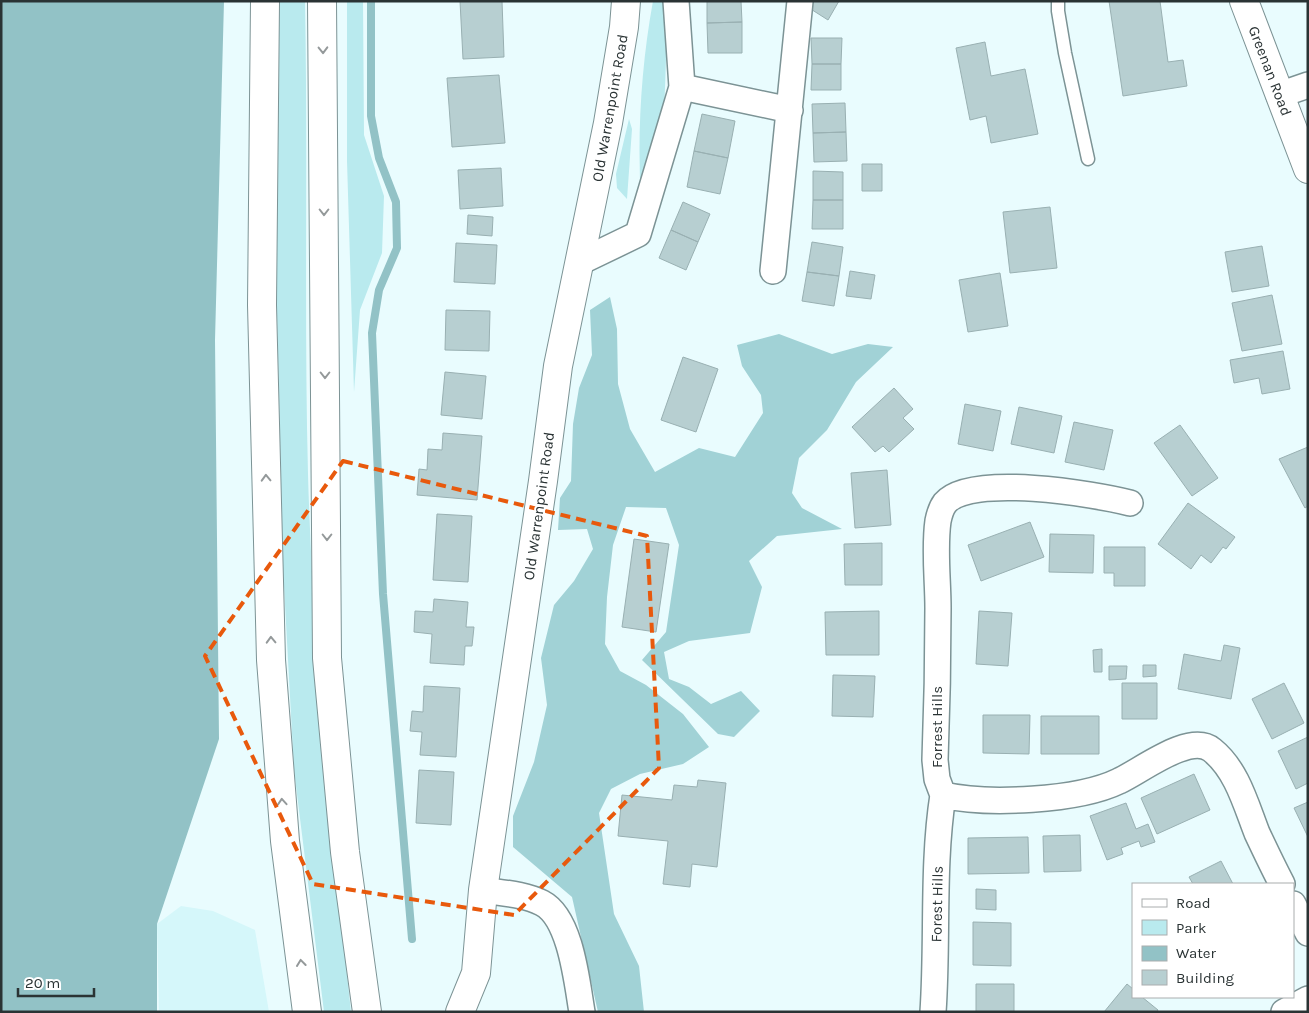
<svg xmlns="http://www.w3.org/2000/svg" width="1309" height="1013" viewBox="0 0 1309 1013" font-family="Karla,sans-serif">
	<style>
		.built { fill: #d5f7fa }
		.green { fill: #b9eaee }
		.forest { fill: #a1d2d6 }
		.water { fill: #92c2c6 }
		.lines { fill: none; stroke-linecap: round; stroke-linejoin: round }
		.stream { stroke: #92c2c6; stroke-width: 8 }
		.building { fill: #b7cfd1; stroke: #99b0b2 }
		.service-casing { stroke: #7c9395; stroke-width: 15 }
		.minor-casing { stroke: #7c9395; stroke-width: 28 }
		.tertiary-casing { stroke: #7c9395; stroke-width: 30 }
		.trunk-casing { stroke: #7c9395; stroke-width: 30 }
		.service { stroke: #fff; stroke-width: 12 }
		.minor { stroke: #fff; stroke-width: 25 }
		.tertiary { stroke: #fff; stroke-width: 28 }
		.trunk { stroke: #fff; stroke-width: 28 }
		.oneway { stroke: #94999a }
		.marked { fill: none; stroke: #e8590c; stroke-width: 4; stroke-dasharray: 10 6; stroke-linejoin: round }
		.labels { text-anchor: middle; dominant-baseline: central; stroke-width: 4; stroke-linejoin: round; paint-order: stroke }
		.street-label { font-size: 15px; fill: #2a3334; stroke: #fff }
	</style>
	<rect width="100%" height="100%" fill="#e9fcfe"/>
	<path class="built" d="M181,906l32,5 42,19 14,82h-110l-2,-88z"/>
	<path class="green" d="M277,1h28c3,158 -1,316 3,473 5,180 24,359 43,538h-27l-30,-242 -11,-202 -6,-253z
		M347,1h16l1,134 20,61 -2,57 -22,57 -6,82 -7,-231z
		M653,1h15v4l-4,110 -23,87c-4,-67 0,-135 12,-201z
		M629,119l3,10 -5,70 -10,-11 -1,-14z"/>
	<path class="forest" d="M610,297l7,32 1,55 12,45 25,43 44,-24 36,9 28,-44 -2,-18 -19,-29 -5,-21 42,-11 53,20 36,-10 25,3 -37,35 -29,48 -28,28 -7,35 10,15 40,21 -65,7 -28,25 13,26 -12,46 -61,8 -25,11 5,27 20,8 22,17 30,-13 19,20 -26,26 -16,-3 -76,-74 24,-28 13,-87 -13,-37 -40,-1 -13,38 -6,52 -2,47 15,27 26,14 37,29 26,33 -26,17 -43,10 -29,15 -12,24 15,101 25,52 5,46h-46l-26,-115 -59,-50v-31l21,-54 13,-57 -6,-47 13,-53 20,-24 19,-32 -6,-20 -29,1 2,-32 11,-17 2,-57 6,-36 13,-33 -2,-45z"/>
	<path class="water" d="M1,1h223l-9,339 4,399 -62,185v88h-156z"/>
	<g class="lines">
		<path class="stream" d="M371,1v115l8,42 17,44 1,46 -18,42 -7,43 11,261 29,345"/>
	</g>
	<path class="building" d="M460,1h42l2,56 -41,2z
		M707,1h34l1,21 -35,1z
		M809,1h30l-11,19 -22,-14z
		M1109,1h51l8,61 15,-2 4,26 -64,10z
		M742,22v31h-34l-1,-30z
		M811,38h31l-1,26h-29z
		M985,42l6,34 34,-7 13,65 -47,9 -5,-27 -16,4 -14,-72z
		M812,64h29v26h-30z
		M499,75l6,68 -53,4 -5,-69z
		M845,103l1,29 -33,1 -1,-29z
		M702,114l33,7 -7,37 -34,-7z
		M846,132l1,29 -33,1 -1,-29z
		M694,151l34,7 -8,36 -33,-7z
		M862,164h20v27h-20z
		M501,168l2,38 -43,3 -2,-39z
		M813,171l30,1v28h-30z
		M813,200h30v29h-31z
		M683,202l27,12 -12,28 -27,-12z
		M1050,207l7,61 -47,5 -7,-61z
		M468,215l25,2 -1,19 -25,-2z
		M671,230l27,12 -12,28 -27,-12z
		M812,242l31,5 -4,29 -32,-4z
		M456,243l41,2 -2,39 -41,-2z
		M1262,246l7,40 -37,6 -7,-40z
		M850,271l25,4 -4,24 -25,-3z
		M807,272l32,4 -5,30 -32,-5z
		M1000,273l8,53 -40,6 -9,-52z
		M1272,295l10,49 -40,7 -10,-48z
		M446,310l44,1 -1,40 -44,-1z
		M1283,351l7,38 -28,5 -3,-16 -25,5 -4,-23z
		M683,357l35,12 -22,63 -35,-12z
		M445,372l41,4 -4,43 -41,-4z
		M894,388l19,21 -10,9 11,11 -25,23 -6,-6 -8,6 -23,-25z
		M965,404l36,7 -8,40 -35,-7z
		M1019,407l43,9 -8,37 -43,-9z
		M1074,422l39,8 -9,40 -39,-8z
		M1180,425l38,53 -26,18 -38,-53z
		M443,433l39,3 -5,64 -60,-5 2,-26 8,1 1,-21 14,1z
		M1308,447v59l-3,2 -26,-49z
		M887,470l4,55 -36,3 -4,-55z
		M1188,503l47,34 -9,12 -3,-2 -12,16 -10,-8 -10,14 -33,-25z
		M437,514l35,2 -4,66 -35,-2z
		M1030,522l14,35 -63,24 -13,-36z
		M1050,534l44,1 -1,38 -44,-1z
		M634,539l35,5 -13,88 -34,-5z
		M882,543v42h-37l-1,-41z
		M1104,547h41v39h-31v-13h-10z
		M434,599l34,3 -2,25h8l-2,19h-7l-1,19 -34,-2 2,-29 -18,-2 1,-21 18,1z
		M879,611v44h-53l-1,-43z
		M979,611l33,2 -4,53 -32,-2z
		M1224,645l16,3 -9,51 -53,-10 6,-35 37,7z
		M1102,649v23h-8l-1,-22z
		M1143,665h13v11l-13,1z
		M1109,666h18l-1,13 -17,1z
		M833,675l42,1 -2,41 -41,-1z
		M1122,683h35v36h-35z
		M1284,683l20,40 -32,16 -20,-40z
		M424,686l36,2 -4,69 -36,-2 2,-23 -12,-1 2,-20 11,1z
		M983,715h47l-1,39 -46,-1z
		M1041,716h58v38h-58z
		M1308,737v46l-12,6 -18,-38z
		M419,770l35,2 -3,53 -35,-2z
		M1194,774l16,36 -53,24 -16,-36z
		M698,780l28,3 -9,84 -25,-3 -2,23 -27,-3 5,-43 -50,-5 4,-41 50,5 2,-15 23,2z
		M1308,802v35l-14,-29z
		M1126,803l10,26 12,-5 7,18 -14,5 -2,-6 -18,7 2,6 -16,6 -17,-44z
		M1080,835l1,36 -37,1 -1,-36z
		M1028,837l1,36 -61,1v-36z
		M1221,861l12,23h-40l-4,-7z
		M976,889l20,1v20l-20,-1z
		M973,922l38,1v43l-38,-1z
		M976,984h38v28h-38z
		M1127,984l6,5v8h9l16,13 -1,2h-53z"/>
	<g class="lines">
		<defs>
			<path id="service" d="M1058,1v10l7,42 23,106"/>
			<path id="minor" d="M682,87l108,23
				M1279,95l29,-10
				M580,262l58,-28 44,-147 -6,-86
				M773,271l27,-270
				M1130,503c-35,-9 -160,-30 -185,0 -3,4 -6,13 -7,18 -4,28 0,59 0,87 0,51 -1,101 -3,152l2,19 6,16c44,10 135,6 176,-14 22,-10 71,-49 93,-31 25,20 34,55 45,83 8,17 16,34 25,51
				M483,890c19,3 41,4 59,13 29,15 35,80 40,109
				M1293,904l15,29
				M933,1012c5,-72 -1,-146 10,-217
				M1284,1012l24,-13"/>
			<path id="tertiary" d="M1244,1l64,168
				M460,1012l16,-39 7,-83 60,-409 15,-115 50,-243 16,-96 2,-26"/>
			<path id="trunk" d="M265,1l-3,304 9,355 14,181 22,171
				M322,1l5,657 18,194 22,160"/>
		</defs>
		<use href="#service" class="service-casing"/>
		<use href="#minor" class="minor-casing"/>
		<use href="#tertiary" class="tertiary-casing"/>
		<use href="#trunk" class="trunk-casing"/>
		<use href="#service" class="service"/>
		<use href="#minor" class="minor"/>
		<use href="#tertiary" class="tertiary"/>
		<use href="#trunk" class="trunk"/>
	</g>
	<defs><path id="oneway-chevron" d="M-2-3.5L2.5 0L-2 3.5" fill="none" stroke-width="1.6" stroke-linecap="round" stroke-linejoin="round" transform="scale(1.25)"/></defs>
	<g class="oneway">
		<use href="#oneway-chevron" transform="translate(323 50) rotate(89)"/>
		<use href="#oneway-chevron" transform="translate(324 212) rotate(90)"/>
		<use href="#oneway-chevron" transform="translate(325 375) rotate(90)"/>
		<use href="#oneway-chevron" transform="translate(266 478) rotate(-92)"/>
		<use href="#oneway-chevron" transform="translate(327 537) rotate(90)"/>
		<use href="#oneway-chevron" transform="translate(271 640) rotate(-92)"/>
		<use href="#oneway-chevron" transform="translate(282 802) rotate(-94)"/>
		<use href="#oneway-chevron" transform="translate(301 963) rotate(-97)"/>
	</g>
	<path class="marked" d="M343,461l304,75 12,232 -145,147 -201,-31 -108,-228z"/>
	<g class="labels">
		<g class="street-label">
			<text transform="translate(1270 71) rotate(69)">Greenan Road</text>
			<text transform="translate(610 108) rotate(-80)">Old Warrenpoint Road</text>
			<text transform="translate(539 506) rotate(-82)">Old Warrenpoint Road</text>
			<text transform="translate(937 727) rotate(-90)">Forrest Hills</text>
			<text transform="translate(937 904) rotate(-89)">Forest Hills</text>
		</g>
	</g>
	<rect width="1309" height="1013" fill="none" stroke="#2a3334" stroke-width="5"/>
	<rect x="1132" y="883" width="162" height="115" fill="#ffffff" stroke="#aaadae"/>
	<rect x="1142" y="899" width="25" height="8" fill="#ffffff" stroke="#aaadae"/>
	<text x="1176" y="908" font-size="15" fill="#2a3334">Road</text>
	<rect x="1142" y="920" width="25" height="15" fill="#b9eaee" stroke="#aaadae"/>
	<text x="1176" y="933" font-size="15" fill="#2a3334">Park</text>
	<rect x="1142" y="946" width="25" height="15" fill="#92c2c6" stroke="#aaadae"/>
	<text x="1176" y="958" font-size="15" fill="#2a3334">Water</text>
	<rect x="1142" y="970" width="25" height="15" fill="#b7cfd1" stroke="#aaadae"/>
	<text x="1176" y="983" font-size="15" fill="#2a3334">Building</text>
	<path d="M18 988v8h76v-8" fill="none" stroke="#2a3334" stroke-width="2.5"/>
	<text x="25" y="988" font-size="15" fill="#2a3334" stroke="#ffffff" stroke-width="4" paint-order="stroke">20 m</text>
</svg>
